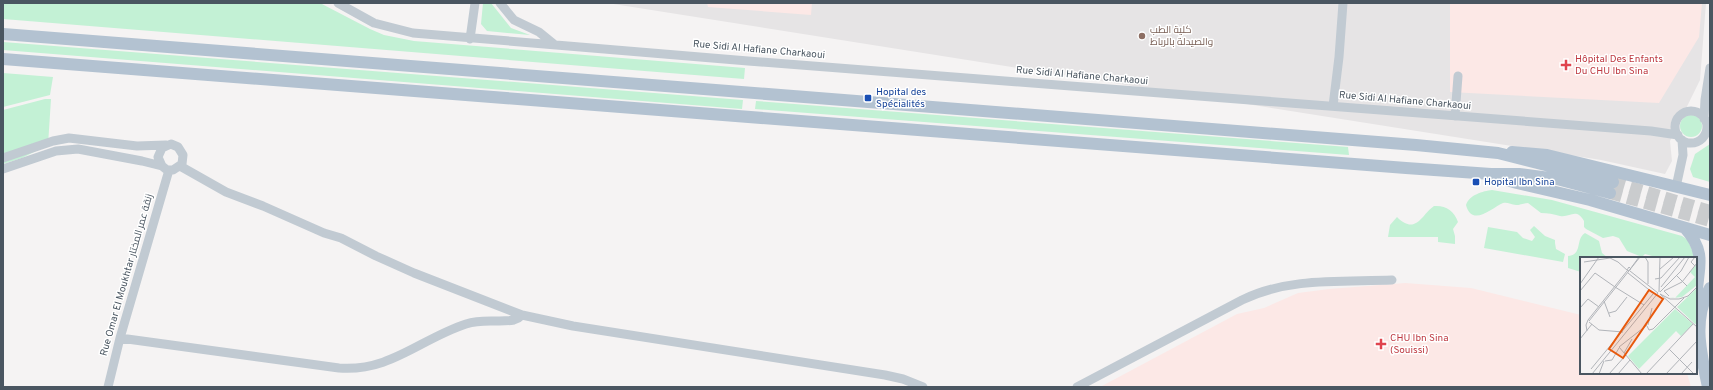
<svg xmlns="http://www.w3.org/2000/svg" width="1713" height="390" viewBox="0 0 1713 390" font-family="Overpass,Cairo,sans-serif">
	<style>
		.education { fill: #e6e4e5 }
		.medical { fill: #fce8e6 }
		.green { fill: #c3f1d5 }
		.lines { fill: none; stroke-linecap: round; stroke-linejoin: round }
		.major-tunnel { stroke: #caccce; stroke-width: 12; stroke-dasharray: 12 6; stroke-linecap: butt }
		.minor { stroke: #c1cad2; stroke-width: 9 }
		.major { stroke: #b3c2d1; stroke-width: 12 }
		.education-dot { fill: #8d6e63; stroke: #fff; stroke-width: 1.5 }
		.health-dot { fill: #e0444e; stroke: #fff; stroke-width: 1.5 }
		.transit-dot { fill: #1a4fb4; stroke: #fff; stroke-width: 1.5 }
		.labels { text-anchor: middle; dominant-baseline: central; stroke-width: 3; stroke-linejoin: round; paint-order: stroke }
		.education-label { font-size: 10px; fill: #785e54; stroke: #fff; text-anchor: start }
		.street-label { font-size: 10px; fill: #4a5661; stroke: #fff }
		.health-label { font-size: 10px; fill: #be3a42; stroke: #fff; text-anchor: start }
		.transit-label { font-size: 10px; fill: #164399; stroke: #fff; text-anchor: start }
		.inset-road { fill: none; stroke: #b1b4b9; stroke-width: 1 }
		.view { fill: #e8590c; fill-opacity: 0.15; stroke: #e8590c; stroke-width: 2 }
		.inset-edge { fill: none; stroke: #4a5661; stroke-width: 2 }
	</style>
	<rect width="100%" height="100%" fill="#f5f3f3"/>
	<path class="education" d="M607,3h1099l-6,77 -30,61 2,20 -7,13 -64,-14z"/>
	<path class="medical" d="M707,3h105l-1,12 -103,-8z
		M1450,3h252l-3,34 -40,66 -209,-11z
		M1405,283l66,5 110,27v58h106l4,14h-591l137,-73 27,-6 34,-15 31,-4z"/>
	<path class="green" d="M3,3h317l50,26 14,6 30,6 331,27 -1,11 -741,-60z
		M483,3h8l20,25 19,7 -43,-4 -6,-7z
		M3,42l740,58 -1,9 -739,-59z
		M3,73l50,4 -3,18 -47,12z
		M45,99h6l-3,46 -26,13 -19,6v-54z
		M756,101l592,46 1,8 -594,-46z
		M1680 126a11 11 0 1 1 22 0a11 11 0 1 1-22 0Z
		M1710,144v38l-17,-5 -3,-8 5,-15z
		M1492,190l60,10 130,36 6,4 7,18h-36l-14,-4 -3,3 -15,-6 -8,-13 -6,-2 -10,2 -17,-9 -2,-2v-6c-8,-14 -14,-3 -24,-5 -7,-2 -12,-3 -19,-3l-13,-10c-4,0 -8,2 -12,2 -5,0 -8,-3 -13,-2 -10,4 -31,25 -37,2 3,-10 17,-14 26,-15z
		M1434,206c11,-1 20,4 24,16l-5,7 2,7v8l-17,-2v-5h-50l2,-12 7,-8c19,19 25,-3 37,-11z
		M1534,226l11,10 10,4v3l1,6 9,5 -2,8 -79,-14 4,-21 29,5 6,6 9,3 3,-4 -5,-7z
		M1585,233l14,8 3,12 6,5h-27v14l-13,-4v-12c15,-1 7,-17 17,-23z"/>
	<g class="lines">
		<path class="major-tunnel" d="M1613,182l97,29
			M1610,193l100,28"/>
		<path class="minor" d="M338,3l36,20 39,10 335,28 903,70 27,4
			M500,3l14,17 25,12 16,13
			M470,39l5,-36
			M1333,106l6,-49 4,-54
			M1675 127a16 16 0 1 1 32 0a16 16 0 1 1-32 0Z
			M1455,116l3,-40
			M1704,119l1,-19 5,-32
			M3,158l50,-17 16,-3 68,8 29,-1
			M180,166l46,26 37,14 61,27 17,5 35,18 38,17 108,42 51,11 312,49 18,4 20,8
			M3,169l53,-18 22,-2 64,12 20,5 5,4h6l9,-6 1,-9 -5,-8 -7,-3 -9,4 -4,9 4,9
			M1676,187l7,-32 -1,-15
			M120,338l219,30c51,4 81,-29 127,-44 18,-6 32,-1 48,-4 4,-1 6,-3 8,-5
			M108,387l12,-49 49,-168
			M1077,387l165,-87c47,-23 100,-18 150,-20"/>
		<path class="major" d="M3,34l1413,111 82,8 115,29
			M3,59l1403,109 85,6h28l38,5 53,14
			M1512,152l35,3 163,40
			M1499,178l18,5 73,17 120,35
			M1685,228c28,31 6,49 13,83
			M1708,387c-7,-34 -16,-67 2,-99"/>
	</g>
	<circle class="education-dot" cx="1142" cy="36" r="4"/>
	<g class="health-dot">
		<path d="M1564 59h4v4h4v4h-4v4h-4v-4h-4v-4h4z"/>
		<path d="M1379 338h4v4h4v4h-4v4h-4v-4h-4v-4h4z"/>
	</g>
	<g class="transit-dot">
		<rect x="864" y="94" width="8" height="8" rx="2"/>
		<rect x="1472" y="178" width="8" height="8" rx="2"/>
	</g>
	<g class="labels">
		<g class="education-label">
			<text x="1150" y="30">كلية الطب<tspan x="1150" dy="12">والصيدلة بالرباط</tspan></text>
		</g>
		<g class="street-label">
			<text transform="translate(759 50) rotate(5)">Rue Sidi Al Hafiane Charkaoui</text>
			<text transform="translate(1082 76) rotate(5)">Rue Sidi Al Hafiane Charkaoui</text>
			<text transform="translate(1405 101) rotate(5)">Rue Sidi Al Hafiane Charkaoui</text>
			<text transform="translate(127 275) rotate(-74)">Rue Omar El Moukhtar زنقة عمر المختار</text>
		</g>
		<g class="health-label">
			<text x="1575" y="59">Hôpital Des Enfants<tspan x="1575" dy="12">Du CHU Ibn Sina</tspan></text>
			<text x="1390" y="338">CHU Ibn Sina<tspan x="1390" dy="12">(Souissi)</tspan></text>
		</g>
		<g class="transit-label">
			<text x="876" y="92">Hopital des<tspan x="876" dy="12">Spécialités</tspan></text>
			<text x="1484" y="182">Hopital Ibn Sina</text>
		</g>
	</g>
	<g transform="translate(1580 257)">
		<rect width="117" height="117" fill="#f5f3f3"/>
		<path d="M116,8l1,20 -15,12 -9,1 -5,-1 7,1 20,-21 -5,-5zM117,31v35l-2,1 -18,-17zM95,52l18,15 -12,12 -5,-5 -37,38 -11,-13z" fill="#c3f1d5"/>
		<path class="inset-road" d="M65,0l3,5v22M4,5l26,-4 8,4 10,9 3,-2 -2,-2 -2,3M115,9l-4,-4 4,-5M51,11l8,-11M80,12l14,-12M50,14l28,22M48,16l25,20M97,19l10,10M75,22l6,-1 19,-21M0,27l19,-27M35,30l29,18M81,30l24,-30M0,34l15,-18 20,14M79,35l1,-35M80,35l21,-21 8,-14M80,37l37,33M80,37l10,5h9l9,-3 9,-9M89,39l-5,-5 18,-9 15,-19M24,44l6,16M0,51l8,-9 11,8M29,56l7,-2 11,-14M9,64l51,-64M9,65l10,8 24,2M68,68l4,-17M67,69l2,4 4,-1 31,-31M7,74l-1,-6 2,-5 39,-49M0,82l12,-15M39,90l28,-22M39,90l23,27M89,92l25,25M44,96l8,-14M25,104l7,-1 7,-12M11,112l62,-75M12,117l66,-81M19,117l5,-13M29,117l17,-19M38,117l12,-14M66,117l47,-50M86,117l31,-33M101,117l11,-12"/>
		<path class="view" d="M69,33l14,9 -40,59 -14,-9z"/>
		<rect width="117" height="117" class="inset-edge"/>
	</g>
	<rect width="1713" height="390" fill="none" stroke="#4a5661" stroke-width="8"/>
</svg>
